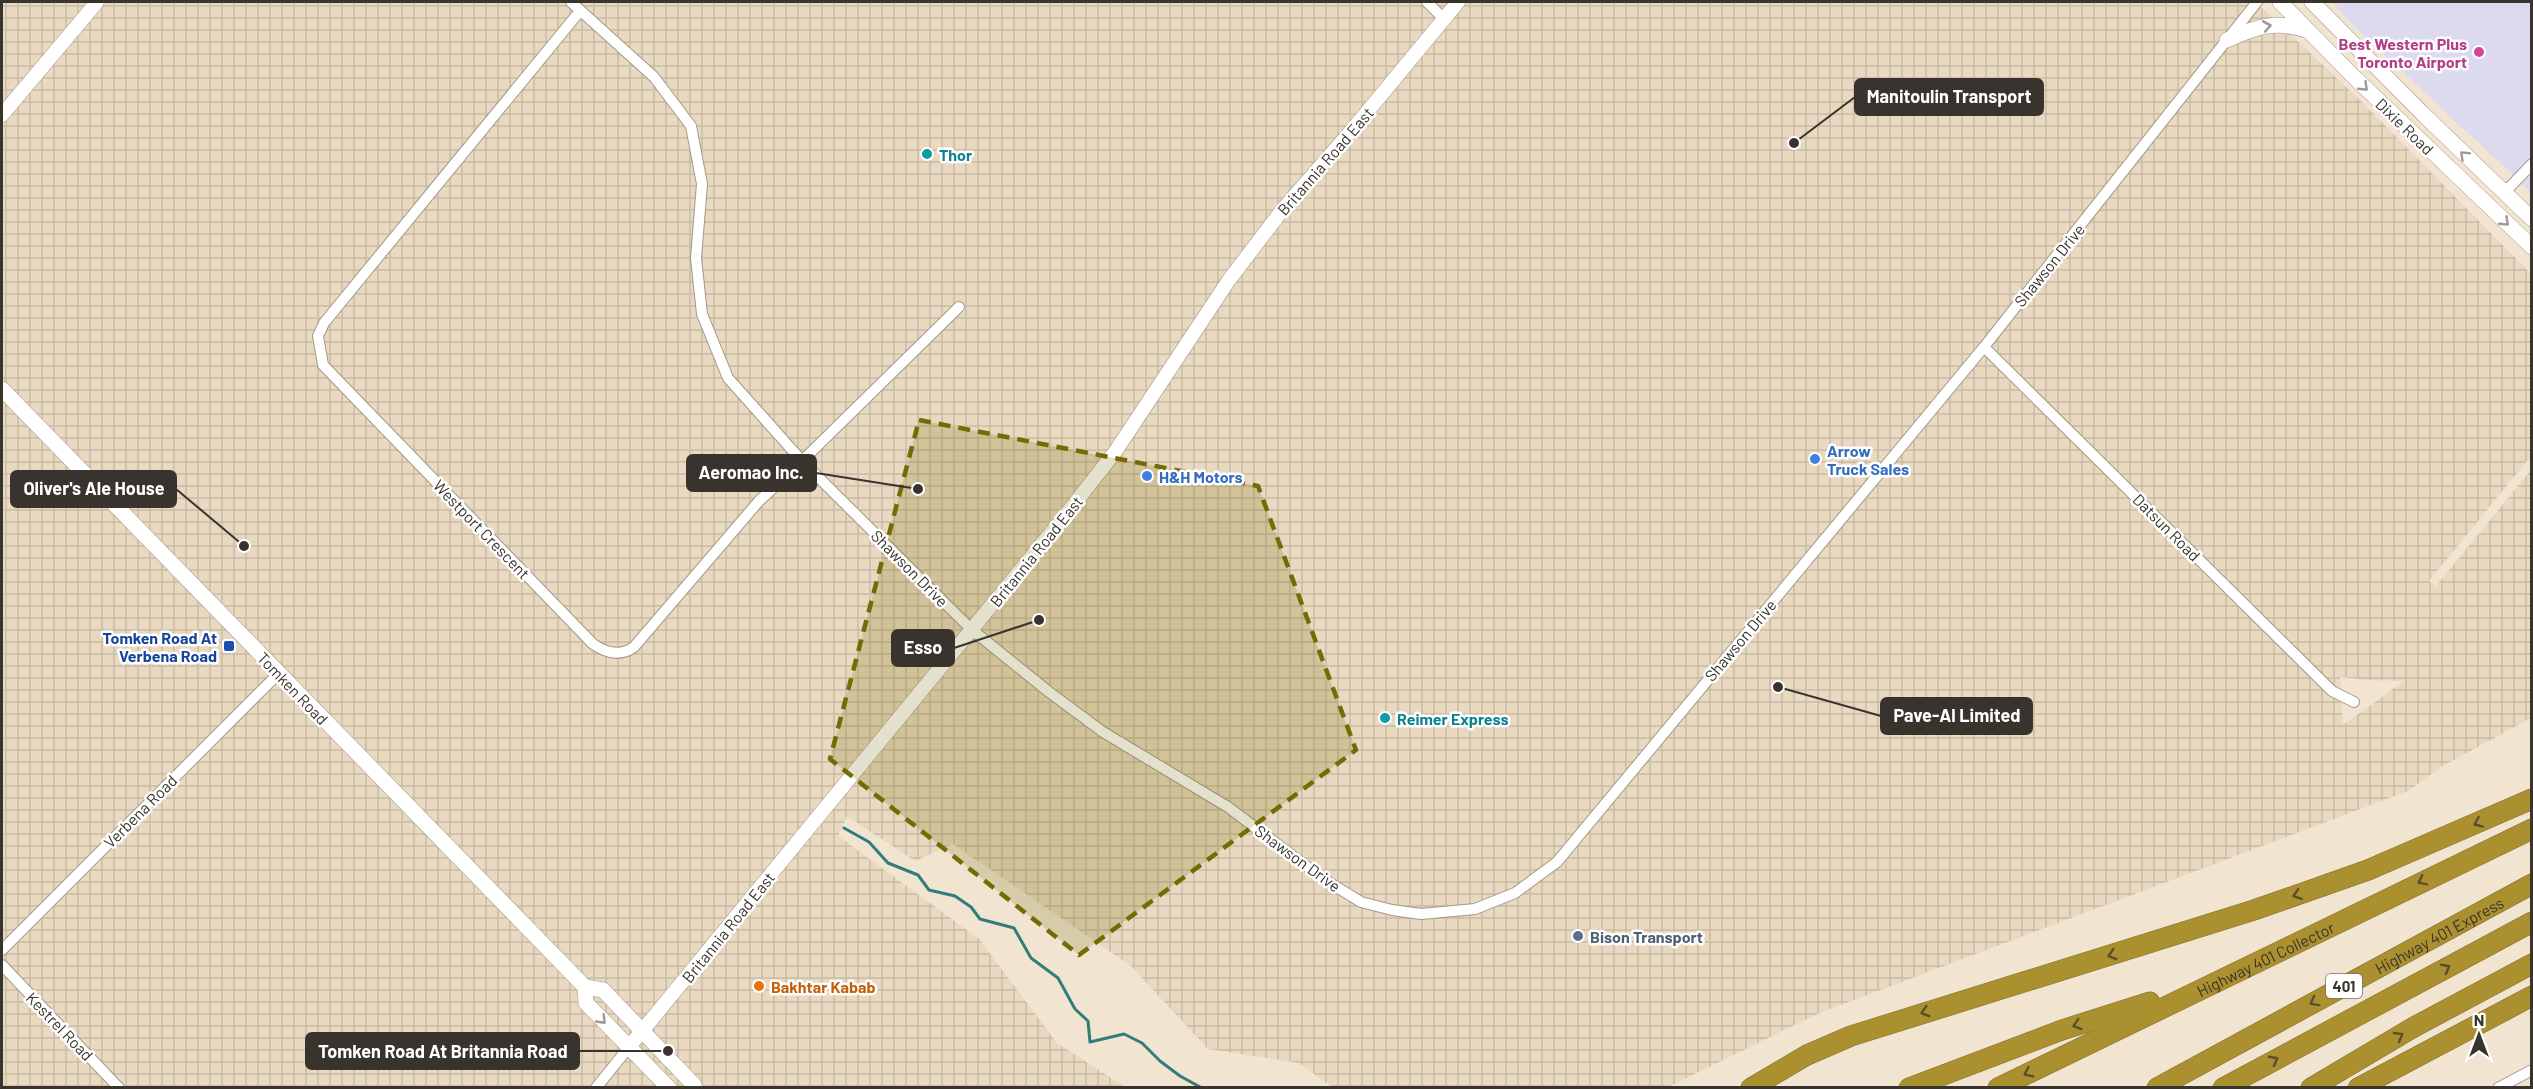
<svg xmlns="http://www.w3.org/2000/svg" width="2533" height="1089" viewBox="0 0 2533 1089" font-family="Barlow,sans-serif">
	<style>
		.commercial { fill: #ddd9ef }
		.industrial { fill: url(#industrial-grid); fill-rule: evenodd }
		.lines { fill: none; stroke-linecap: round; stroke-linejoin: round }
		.stream { stroke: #337c7e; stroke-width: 3 }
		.minor-casing { stroke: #a49887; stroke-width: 12 }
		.tertiary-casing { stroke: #a49887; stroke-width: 15 }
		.secondary-casing { stroke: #a49887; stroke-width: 16 }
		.motorway-casing { stroke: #836f2f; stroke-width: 21 }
		.minor { stroke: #fff; stroke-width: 10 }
		.tertiary { stroke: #fff; stroke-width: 14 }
		.secondary { stroke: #fff; stroke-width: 15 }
		.motorway { stroke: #ab9030; stroke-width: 20 }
		.oneway { stroke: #9c9996 }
		.oneway2 { stroke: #5a4f2d }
		.marked { fill: #736b04; fill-opacity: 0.2; stroke: #736b04; stroke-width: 4.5; stroke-dasharray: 12 8; stroke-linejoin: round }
		.hotel-dot { fill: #d1479c; stroke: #fff; stroke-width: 2 }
		.culture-dot { fill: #0f9aa8; stroke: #fff; stroke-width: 2 }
		.shop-dot { fill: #3f7fe0; stroke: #fff; stroke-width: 2 }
		.transit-dot { fill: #1a4fb4; stroke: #fff; stroke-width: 2 }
		.service-dot { fill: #5c6f8a; stroke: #fff; stroke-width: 2 }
		.food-dot { fill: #e8710a; stroke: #fff; stroke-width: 2 }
		.labels { text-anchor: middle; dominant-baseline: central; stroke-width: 5; stroke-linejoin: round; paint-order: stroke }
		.shield { fill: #fff; stroke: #74706b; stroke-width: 1.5 }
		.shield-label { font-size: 15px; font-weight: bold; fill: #38332c }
		.hotel-label { font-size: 16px; font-weight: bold; fill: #b23c85; stroke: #fff; text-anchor: end }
		.street-label { font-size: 16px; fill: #38332c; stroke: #fff }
		.culture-label { font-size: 16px; font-weight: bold; fill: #0d838f; stroke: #fff; text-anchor: start }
		.shop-label { font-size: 16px; font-weight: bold; fill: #366cbe; stroke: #fff; text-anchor: start }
		.transit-label { font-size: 16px; font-weight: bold; fill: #164399; stroke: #fff; text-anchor: end }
		.service-label { font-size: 16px; font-weight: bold; fill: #4e5e75; stroke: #fff; text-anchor: start }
		.food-label { font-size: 16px; font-weight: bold; fill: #c56008; stroke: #fff; text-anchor: start }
		.leader { fill: none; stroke: #38332c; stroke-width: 2 }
		.callout-dot { fill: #38332c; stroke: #fff; stroke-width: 2 }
		.callout { fill: #38332c; stroke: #38332c; stroke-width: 2 }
		.callout-label { font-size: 18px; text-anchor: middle; font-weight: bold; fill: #fff }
	</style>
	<defs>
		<pattern id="industrial-grid" width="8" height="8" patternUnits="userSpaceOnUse" patternTransform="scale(1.5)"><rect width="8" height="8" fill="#e9d9c0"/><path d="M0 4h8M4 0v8" fill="none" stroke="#c9bba5"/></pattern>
	</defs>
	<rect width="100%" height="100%" fill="#f1e5d2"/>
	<path class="commercial" d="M2332,2h199v190l-177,-166z"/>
	<path class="industrial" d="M2,2h2254l105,99 170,173v182l-102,125 7,5 95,-116v248l-90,49 -33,24 -591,223 -149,73h-336l-33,-24 -91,-14 -77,-83 -178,-122 -38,17 -68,-45 -9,20 141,103 78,104 68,44 -1123,1zM2340,677l26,3 38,1 -61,44z"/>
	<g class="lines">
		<path class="stream" d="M844,828l25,14 19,21 30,12 11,15 26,6 16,11 9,12 34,9 17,30 27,20 17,31 13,12 2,21 34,-8 18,9 18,18 20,15 22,12"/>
		<defs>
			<path id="minor" d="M571,2l83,75 37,49 11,58 -6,74 6,56 26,64 74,83 169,168 78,63 54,40 125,75 94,71 39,24 31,8 29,4 54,-5 40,-16 42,-31 427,-515 273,-345
				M1427,2l17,17
				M580,11l-256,312 -6,13 5,29 270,279c13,9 27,13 41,3l125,-146 43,-40 157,-154
				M2504,193l28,-29
				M1984,347l348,344 22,11
				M2,950l277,-277
				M2,965l117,123
				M596,1088l33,-41
				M2498,1088l34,-18"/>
			<path id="tertiary" d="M2,115l95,-113
				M629,1047l435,-530 51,-65 114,-172 54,-71 70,-80 105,-127"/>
			<path id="secondary" d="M2280,2l74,75 178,170
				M2312,2l112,113 108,104
				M2227,40c30,-14 49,-20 82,-9
				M2,389l583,598 18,3 91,95 1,3
				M585,987l1,16 83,85"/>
			<g id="motorway">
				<path d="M1751,1088l56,-33 44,-19 403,-126 114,-40 164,-71"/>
				<path d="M1909,1088l153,-58 88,-28"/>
				<path id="s1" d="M1998,1088l534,-259"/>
				<path id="s2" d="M2157,1088l375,-204"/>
				<path d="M2223,1088l309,-166"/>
				<path d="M2311,1088l103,-61 118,-63"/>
				<path d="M2358,1088l174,-92"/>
			</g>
		</defs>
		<use href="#minor" class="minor-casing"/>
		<use href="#tertiary" class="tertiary-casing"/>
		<use href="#secondary" class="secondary-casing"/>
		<use href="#motorway" class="motorway-casing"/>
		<use href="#minor" class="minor"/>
		<use href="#tertiary" class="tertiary"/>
		<use href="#secondary" class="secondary"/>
		<use href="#motorway" class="motorway"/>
	</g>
	<defs><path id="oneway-chevron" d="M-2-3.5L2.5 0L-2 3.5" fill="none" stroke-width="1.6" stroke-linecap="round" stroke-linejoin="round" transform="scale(1.5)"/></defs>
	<g class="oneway">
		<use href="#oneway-chevron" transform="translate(2267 26) rotate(-10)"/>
		<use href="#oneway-chevron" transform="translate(2364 87) rotate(44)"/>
		<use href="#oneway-chevron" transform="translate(2464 155) rotate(-136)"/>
		<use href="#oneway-chevron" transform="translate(2505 222) rotate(44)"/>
		<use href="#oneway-chevron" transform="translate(602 1020) rotate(46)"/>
	</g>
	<g class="oneway2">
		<use href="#oneway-chevron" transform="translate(2478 823) rotate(156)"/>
		<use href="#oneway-chevron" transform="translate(2422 881) rotate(154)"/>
		<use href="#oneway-chevron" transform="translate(2297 895) rotate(161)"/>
		<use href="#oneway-chevron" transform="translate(2112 955) rotate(163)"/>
		<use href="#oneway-chevron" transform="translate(2446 968) rotate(-28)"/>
		<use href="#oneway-chevron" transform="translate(2314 1002) rotate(151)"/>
		<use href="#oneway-chevron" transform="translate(1925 1012) rotate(163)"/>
		<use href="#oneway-chevron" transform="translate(2077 1025) rotate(162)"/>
		<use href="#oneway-chevron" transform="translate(2399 1036) rotate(-30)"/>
		<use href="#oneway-chevron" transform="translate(2274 1060) rotate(-28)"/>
		<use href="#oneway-chevron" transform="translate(2028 1073) rotate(154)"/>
	</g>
	<path class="marked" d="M919,420l339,66 98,264 -277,205 -249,-196z"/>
	<circle class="hotel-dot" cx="2479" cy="52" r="6"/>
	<g class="culture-dot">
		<circle cx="927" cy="154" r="6"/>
		<circle cx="1385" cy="718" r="6"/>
	</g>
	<g class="shop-dot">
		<circle cx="1815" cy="459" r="6"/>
		<circle cx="1147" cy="476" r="6"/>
	</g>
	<rect class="transit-dot" x="223" y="640" width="12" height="12" rx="3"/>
	<circle class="service-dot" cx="1578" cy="936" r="6"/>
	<circle class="food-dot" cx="759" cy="986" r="6"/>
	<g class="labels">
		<rect class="shield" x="2326" y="974" width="36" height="24" rx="4.5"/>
		<g class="shield-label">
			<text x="2344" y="986">401</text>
		</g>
		<g class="hotel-label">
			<text x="2467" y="43">Best Western Plus<tspan x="2467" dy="18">Toronto Airport</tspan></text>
		</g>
		<g class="street-label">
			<text transform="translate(2405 126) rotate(44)">Dixie Road</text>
			<text transform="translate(1325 161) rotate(-49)">Britannia Road East</text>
			<text transform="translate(2049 265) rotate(-51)">Shawson Drive</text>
			<text transform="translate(2167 527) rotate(45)">Datsun Road</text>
			<text transform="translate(482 529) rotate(46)">Westport Crescent</text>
			<text transform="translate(1036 551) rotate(-51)">Britannia Road East</text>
			<text transform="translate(910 568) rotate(45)">Shawson Drive</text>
			<text transform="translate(1740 640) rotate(-50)">Shawson Drive</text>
			<text transform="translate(293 688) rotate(46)">Tomken Road</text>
			<text transform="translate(140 811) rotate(-45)">Verbena Road</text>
			<text transform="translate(1298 858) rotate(36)">Shawson Drive</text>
			<text transform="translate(728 927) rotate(-51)">Britannia Road East</text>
			<text stroke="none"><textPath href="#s2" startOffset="321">Highway 401 Express</textPath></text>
			<text stroke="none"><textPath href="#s1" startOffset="297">Highway 401 Collector</textPath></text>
			<text transform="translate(60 1026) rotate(46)">Kestrel Road</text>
		</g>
		<g class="culture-label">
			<text x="939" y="154">Thor</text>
			<text x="1397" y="718">Reimer Express</text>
		</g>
		<g class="shop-label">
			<text x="1827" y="450">Arrow<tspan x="1827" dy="18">Truck Sales</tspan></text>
			<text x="1159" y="476">H&amp;H Motors</text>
		</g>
		<g class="transit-label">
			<text x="217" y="637">Tomken Road At<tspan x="217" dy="18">Verbena Road</tspan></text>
		</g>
		<g class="service-label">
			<text x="1590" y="936">Bison Transport</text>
		</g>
		<g class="food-label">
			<text x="771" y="986">Bakhtar Kabab</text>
		</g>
	</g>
	<path class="leader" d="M1794 143L1855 97M918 489L816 473M244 546L176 489M1039 620L954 648M1778 687L1881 716M668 1051L579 1051"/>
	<g class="callout-dot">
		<circle cx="1794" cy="143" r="6"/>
		<circle cx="918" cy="489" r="6"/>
		<circle cx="244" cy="546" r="6"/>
		<circle cx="1039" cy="620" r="6"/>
		<circle cx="1778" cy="687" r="6"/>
		<circle cx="668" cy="1051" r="6"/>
	</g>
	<g class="callout">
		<rect x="1855" y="79" width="188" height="36" rx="6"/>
		<rect x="687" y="455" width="129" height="36" rx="6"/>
		<rect x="11" y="471" width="165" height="36" rx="6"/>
		<rect x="892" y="630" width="62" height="36" rx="6"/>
		<rect x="1881" y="698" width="151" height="36" rx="6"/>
		<rect x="306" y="1033" width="273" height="36" rx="6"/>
	</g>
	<g class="callout-label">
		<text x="1949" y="103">Manitoulin Transport</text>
		<text x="751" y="479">Aeromao Inc.</text>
		<text x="94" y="495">Oliver's Ale House</text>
		<text x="923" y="654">Esso</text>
		<text x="1957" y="722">Pave-Al Limited</text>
		<text x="443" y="1058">Tomken Road At Britannia Road</text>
	</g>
	<rect width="2533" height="1089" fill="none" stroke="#38332c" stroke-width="6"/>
	<g transform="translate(2479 1035)" stroke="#ffffff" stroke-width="4.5" paint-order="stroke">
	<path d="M0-4.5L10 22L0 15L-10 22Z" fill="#38332c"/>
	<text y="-9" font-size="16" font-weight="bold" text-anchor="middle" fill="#38332c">N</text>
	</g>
</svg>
